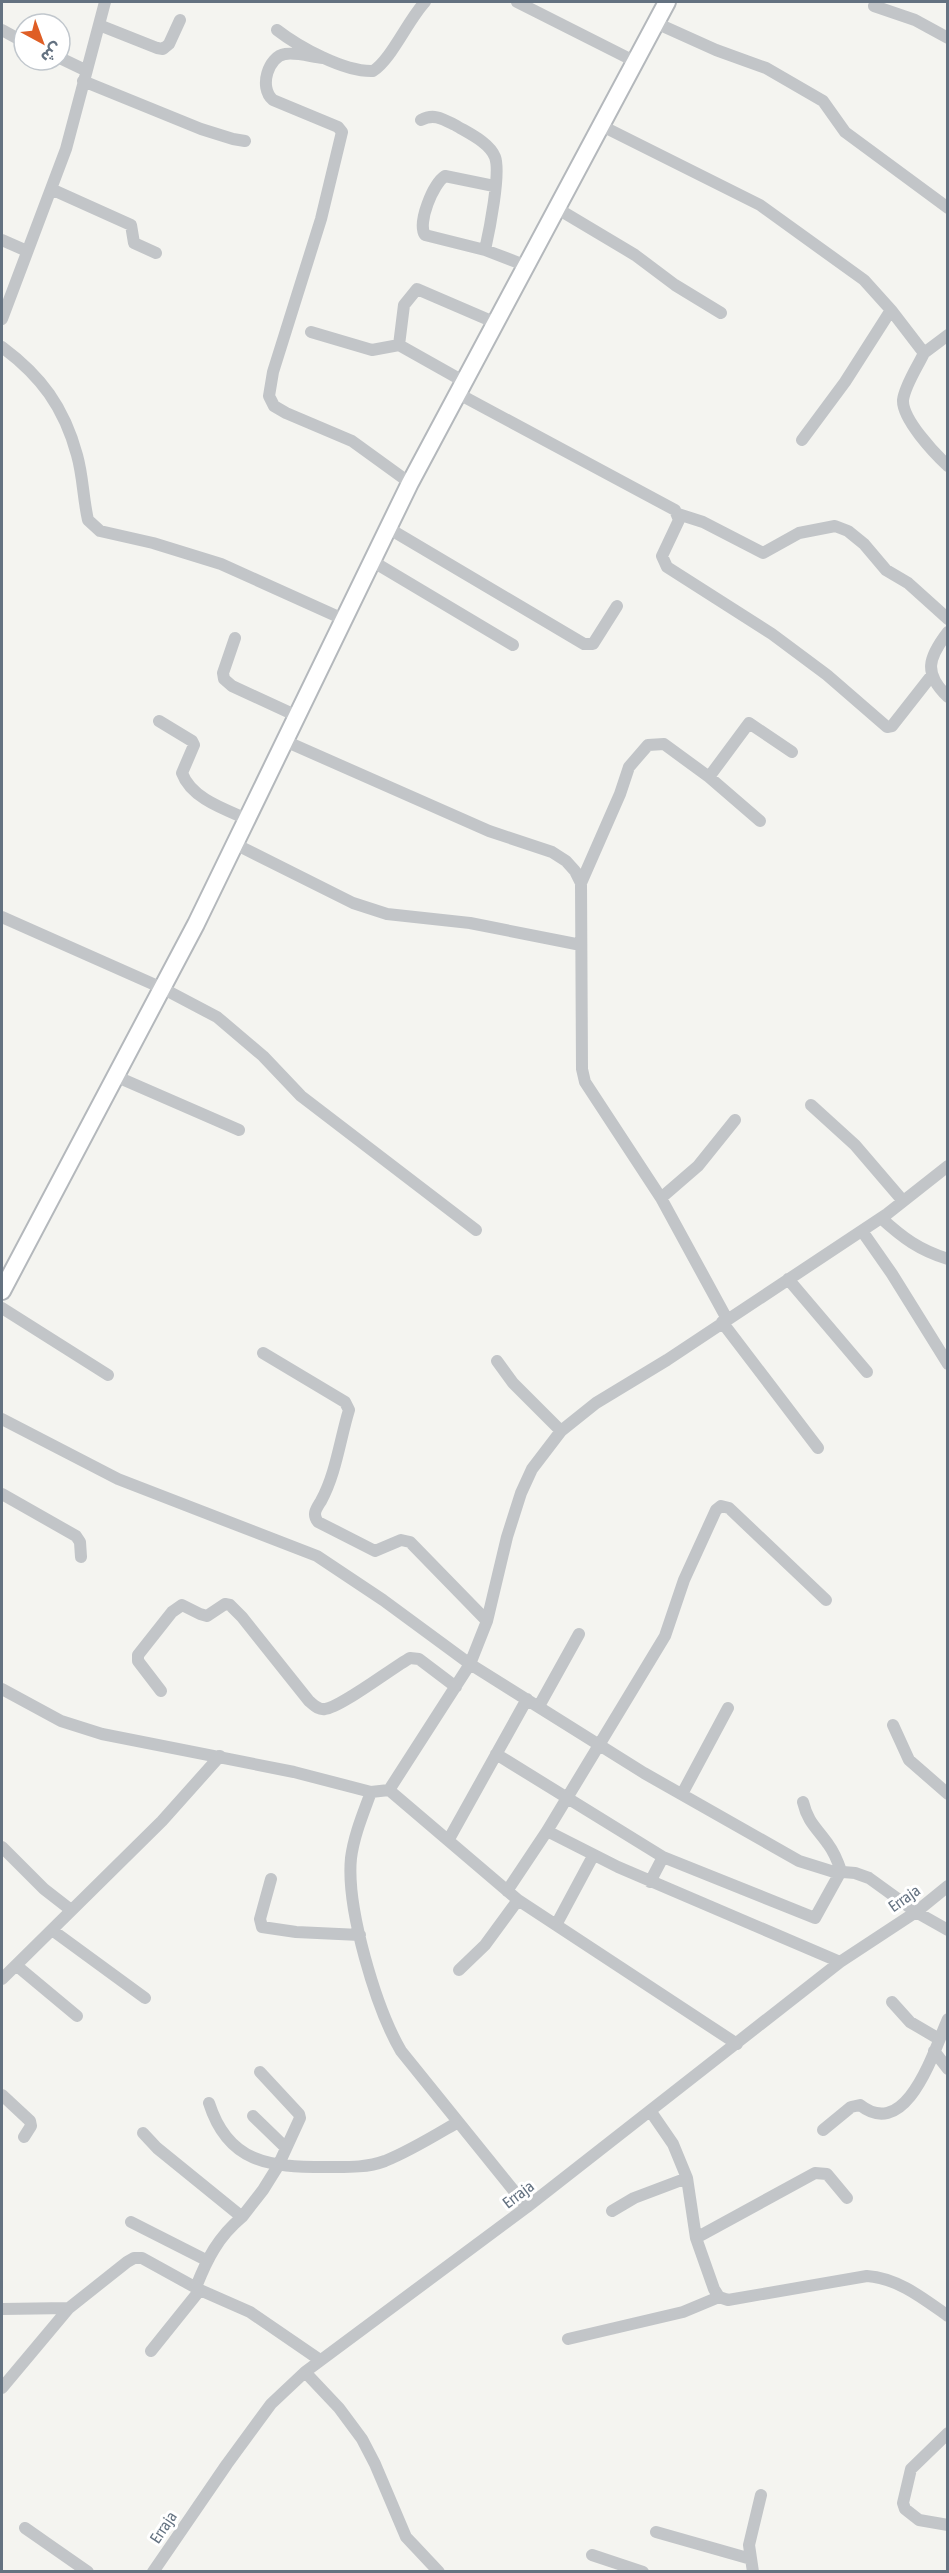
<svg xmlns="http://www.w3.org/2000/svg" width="949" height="2573" viewBox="0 0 949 2573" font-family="'Asap Condensed','Noto Sans Arabic',sans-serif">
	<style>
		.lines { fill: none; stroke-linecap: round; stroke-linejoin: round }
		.secondary-casing { stroke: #b4b8bc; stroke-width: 20 }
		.street { stroke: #c2c5c8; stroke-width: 12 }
		.secondary { stroke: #fff; stroke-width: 16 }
		.labels { text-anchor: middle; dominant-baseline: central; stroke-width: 6; stroke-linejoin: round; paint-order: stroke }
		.street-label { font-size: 16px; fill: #647281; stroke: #fff }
	</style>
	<rect width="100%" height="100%" fill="#f4f4f0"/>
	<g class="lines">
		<defs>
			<path id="secondary" d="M2,1291l194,-367 214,-441 257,-481"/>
		</defs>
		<use href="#secondary" class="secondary-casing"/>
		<path class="street" d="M517,2l119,60
			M874,6l41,14 33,18
			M656,23l60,27 50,18 57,33 22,31 103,76
			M99,25l58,23 6,1 6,-5 11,-24
			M2,30l22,12
			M277,30c22,17 67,42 96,41 18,-11 35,-51 52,-69
			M60,58l25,12
			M323,58c-11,-1 -27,-6 -38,-4 -16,2 -27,33 -12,46l65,27 4,5 -21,87 -48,153 -4,24 5,10 12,7 66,28 58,42
			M83,81l118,48 32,10 12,2
			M421,120c13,-7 22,-1 34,5 13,8 34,17 40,32 6,16 -6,75 -10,93l42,16
			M602,126l158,79 104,75 27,30 33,43c-6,13 -19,32 -21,47 -1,19 31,53 45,66
			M51,189l80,36 3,18 22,10
			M558,209l77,46 40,30 46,28
			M2,240l25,11
			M485,250l-60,-15c-8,-12 8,-51 20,-59l49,10
			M2,319l64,-170 39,-147
			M311,332l61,18 27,-5 64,36
			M399,345l5,-40 13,-16 79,34
			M2,347c39,29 62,60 75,108 6,21 6,43 11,65l12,11 53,12 68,21 122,55
			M924,353l24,-18
			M457,393l218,117 4,10 -17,36 5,11 105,67 55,41 60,52 5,-1 40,-51
			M802,440l43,-58 46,-72
			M678,514l25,8 60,31 36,-20 36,-7 13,5 16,13 22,26 22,13 40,36
			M388,528l196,116h9l24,-38
			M372,561l141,84
			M948,632c-20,26 -25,41 0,65
			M235,638l-12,35 1,6 8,7 65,30
			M159,721l33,20 2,4 -12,28c9,25 42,36 65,46
			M285,741l204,90 63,21 14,9 9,10 6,12 1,186 3,13 76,116 66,121
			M709,777l51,44
			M235,844l118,59 34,11 83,9 111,22
			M581,883l39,-89 9,-27 19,-22 16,-1 45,33 40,-54 43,29
			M2,917l160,71 55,29 46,39 38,40 175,134
			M115,1076l124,54
			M811,1105l44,40 48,56
			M661,1198l37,-32 37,-46
			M881,1218c22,20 38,32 67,41
			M862,1231l30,43 56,90
			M788,1279l79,93
			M2,1308l106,67
			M722,1322l96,126
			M263,1353l82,49 4,8c-9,29 -13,64 -28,91 -5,8 -9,13 -3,21l57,29 26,-11 9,2 77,79
			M497,1361l16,22 48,48
			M2,1419l116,60 199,77 66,44 87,64 174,109 155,88 32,10 24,2 14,5 47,34 32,18
			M2,1494l74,42 4,6 1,15
			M2,1689l59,32 41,13 192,38 77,20 18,-2 129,110 219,144
			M161,1691l-23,-30v-6l34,-43 10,-7 18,9 7,2 18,-12 5,1 12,12 67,84c5,4 9,9 16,8 15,-1 67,-41 85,-51l9,1 37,28
			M539,1706l40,-72
			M893,1725l16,35 39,34
			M496,1754l167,103 152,61 26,-47c-3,-9 -7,-19 -13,-27 -11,-16 -20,-21 -25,-42
			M389,1790l81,-126 17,-43 20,-84 14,-44 11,-24 29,-38 35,-28 71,-43 220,-146 61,-48
			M371,1792c-8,22 -17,43 -20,66 -5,50 25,150 50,193l126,156
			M682,1794l46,-86
			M547,1831l71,36 222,95
			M449,1839l78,-140
			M2,1847l42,42 27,21
			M271,1879l-11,40 2,8 34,5 64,3
			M650,1882l13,-25
			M507,1891l40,-60 118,-195 19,-56 32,-70 5,-4 8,2 97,92
			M556,1925l37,-69
			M52,1930l93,68
			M17,1966l60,50
			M459,1970l26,-25 33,-45
			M2,1979l160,-158 58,-65
			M892,2002l18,20 29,17
			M934,2051l14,18
			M2,2095l28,26 1,5 -7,11
			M209,2103c19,60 60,64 117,64 20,0 40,1 59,-6 25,-10 49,-25 73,-39
			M651,2112l22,32 14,34 9,60 18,51 5,8 9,3 139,-24c31,2 57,23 81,40
			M253,2116l32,31
			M823,2130l28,-23 9,-2c47,37 74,-55 88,-86
			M143,2133l14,15 85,69c-24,20 -35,42 -46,70
			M612,2211l22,-13 53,-20
			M242,2217l21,-27 15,-24 22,-48 -1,-4 -39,-42
			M131,2222l75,38
			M696,2238l119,-65 12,1 20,24
			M2,2309l67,-1 58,-46 7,-4h8l58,32 50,22 70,48
			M568,2339l115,-27 36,-15
			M151,2351l49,-61
			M305,2372l34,36 23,31 13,25 31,73 33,35
			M2,2388l67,-80
			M948,2433l-37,36 -8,34 2,6 14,11 29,5
			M25,2528l63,44
			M656,2532l95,27
			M592,2555l51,17
			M153,2572l74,-108 44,-60 34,-32 222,-165 313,-245 76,-50 32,-26
			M753,2572l-4,-27 12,-50"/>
		<use href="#secondary" class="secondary"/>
	</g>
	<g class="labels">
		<g class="street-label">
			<text transform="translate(904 1898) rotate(-35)">Erraja</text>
			<text transform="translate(518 2194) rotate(-37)">Erraja</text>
			<text transform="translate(163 2527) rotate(-56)">Erraja</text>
		</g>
	</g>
	<rect width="949" height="2573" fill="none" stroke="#647281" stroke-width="6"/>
	<g transform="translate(42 42) rotate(139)"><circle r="28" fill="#ffffff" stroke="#c1c7cd" stroke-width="1.5"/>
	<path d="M0-4.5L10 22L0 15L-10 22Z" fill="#df5e25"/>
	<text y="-9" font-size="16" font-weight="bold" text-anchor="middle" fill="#647281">ش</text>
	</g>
</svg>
